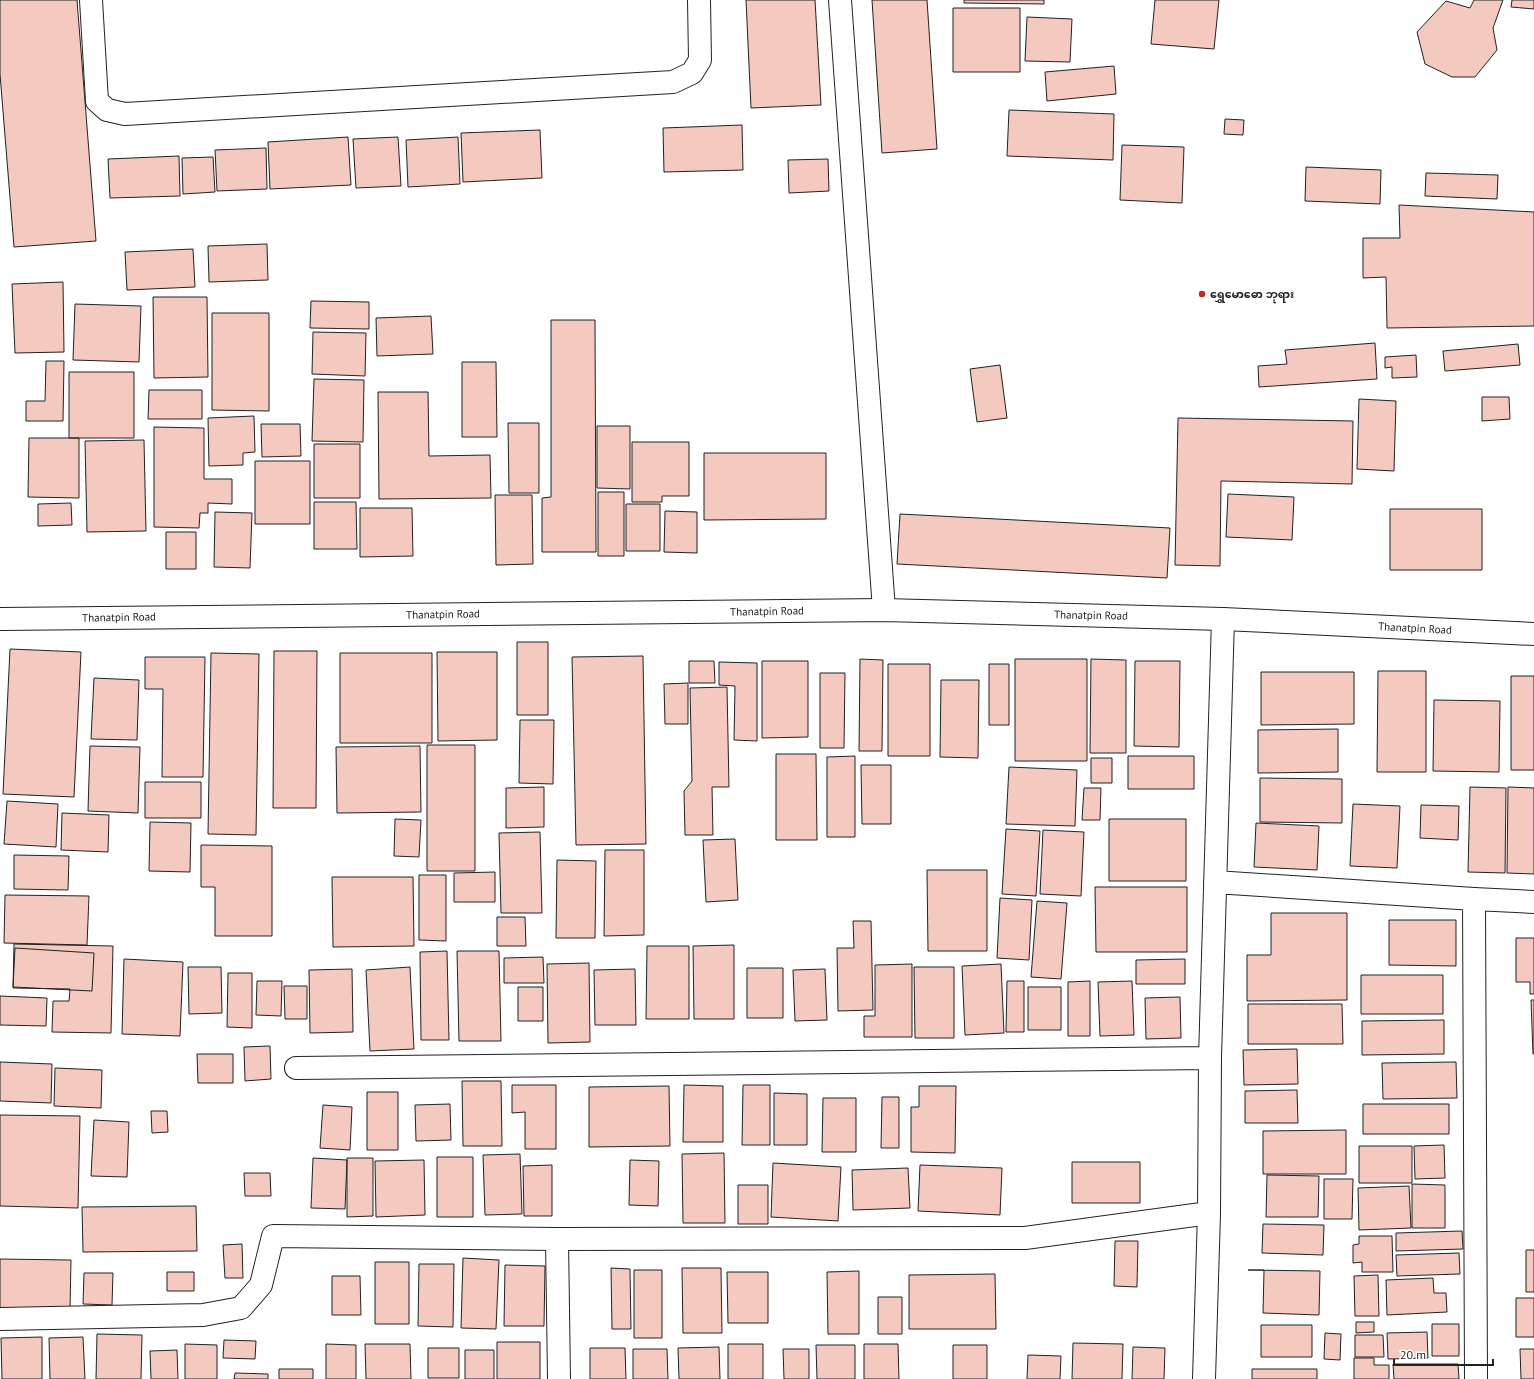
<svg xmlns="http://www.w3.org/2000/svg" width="1534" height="1379" viewBox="0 0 1534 1379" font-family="'PT Sans','Noto Sans Myanmar',sans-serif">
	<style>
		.building { fill: #f3c9c0; stroke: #222 }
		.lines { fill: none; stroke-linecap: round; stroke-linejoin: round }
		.minor-casing { stroke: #222; stroke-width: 24 }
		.major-casing { stroke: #222; stroke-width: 24 }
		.minor { stroke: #fff; stroke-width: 22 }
		.major { stroke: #fff; stroke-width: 22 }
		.poi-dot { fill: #c62828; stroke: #fff; stroke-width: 1.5 }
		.labels { text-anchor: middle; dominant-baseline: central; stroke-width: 3; stroke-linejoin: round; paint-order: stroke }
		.poi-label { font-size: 11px; font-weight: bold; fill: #222; stroke: #fff; text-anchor: start }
		.street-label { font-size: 11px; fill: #222; stroke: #fff }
	</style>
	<rect width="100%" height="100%" fill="#fff"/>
	<path class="building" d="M0,0h77l19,241 -82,6 -14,-173z
		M746,0h69l6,105 -70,3z
		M872,0h55l10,149 -55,4z
		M964,0h80v4l-80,-1z
		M1155,0h64l-5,49 -63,-5z
		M1474,0h29l-10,28 4,22 -22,27h-23l-27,-13 -8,-32 29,-31 24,7z
		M1512,0h22v9l-23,-2z
		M953,8h67v64h-67z
		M1027,17l45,2 -2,43 -45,-1z
		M1114,66l2,28 -69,7 -2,-29z
		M1009,110l105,4 -1,46 -106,-4z
		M1225,119l19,1 -1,15 -19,-1z
		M742,125l1,45 -79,2 -1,-44z
		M540,130l2,48 -79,4 -2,-49z
		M348,137l3,48 -81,4 -2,-47z
		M398,137l3,49 -45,2 -3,-49z
		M458,137l2,47 -52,3 -2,-47z
		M1122,145l62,2 -2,56 -62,-3z
		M266,148l1,41 -50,2 -2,-41z
		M179,156l1,40 -70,2 -2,-39z
		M213,157l2,35 -32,2 -1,-36z
		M828,159l1,32 -40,2 -1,-33z
		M1306,167l75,3 -1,34 -75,-3z
		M1426,173l72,2 -1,24 -72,-3z
		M1399,205l135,7v114l-147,2 -1,-51 -23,1v-40h37z
		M267,244l1,36 -59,2 -1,-36z
		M193,249l2,38 -68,3 -2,-38z
		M63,282l1,70 -49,1 -3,-69z
		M153,297h54l1,80 -54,1z
		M311,301l58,1v27l-59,-1z
		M75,304l66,2 -2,56 -66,-2z
		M212,313h57v98l-57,-1z
		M431,316l2,38 -56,2 -1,-38z
		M551,320h44l1,232h-54v-54l9,-1z
		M313,332l53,1 -1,43 -53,-2z
		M1375,343l2,36 -118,8 -1,-21 29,-2 -2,-14z
		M1518,344l2,21 -75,6 -2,-20z
		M1416,355l1,22 -25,1v-11l-7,1v-11z
		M46,361h18l-1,60h-37v-20h19z
		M462,362h34l1,75h-35z
		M1000,365l7,53 -30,4 -7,-53z
		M69,372h65v66h-65z
		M314,379l50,1 -1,62 -51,-1z
		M149,390h53v29h-54z
		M378,392h50l1,64 61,-1 1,43 -112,1z
		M1482,397h27l1,22 -28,2z
		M1359,399l37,2 -2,70 -37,-2z
		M254,416l1,36 -12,1v12l-34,1 -1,-48z
		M1178,418l175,3 -1,63 -131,-3 -1,85 -45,-1z
		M508,423h31v70h-30z
		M261,424h39l1,32 -39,1z
		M597,426h33v63l-33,-1z
		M154,427l50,1v51h28v25l-24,-1v10h-8l-1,15 -45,-1z
		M29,438h50v60l-51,-1z
		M144,440l2,91 -59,1 -2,-91z
		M632,442h57v54h-27v6h-30z
		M314,444h46v54h-46z
		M704,453h122v66l-122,1z
		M255,461h55v63h-55z
		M598,492h26v64h-26z
		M1228,494l66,3 -2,43 -66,-3z
		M495,495h37l1,69 -37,1z
		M314,502h42l1,47h-43z
		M71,503l1,22 -34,1v-22z
		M626,504h34v47h-34z
		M360,508h52l1,48 -53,1z
		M1390,509h92v61h-92z
		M665,511l32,1v41l-33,-1z
		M215,512l37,1 -2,55 -36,-1z
		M900,514l270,14 -3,50 -270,-14z
		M166,532h30v37h-30z
		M517,642h31v73h-31z
		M10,649l71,3 -7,145 -71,-3z
		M274,651h43l-1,157h-43z
		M437,652h60v88l-59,1z
		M211,653l48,1 -3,181 -48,-1z
		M340,653h92v90h-92z
		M643,656l3,188 -70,1 -4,-188z
		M145,657h60l-2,120h-41l1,-88h-18z
		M860,659l23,1 -1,91h-23z
		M1015,659h72v102h-72z
		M1091,659l35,1v93h-36z
		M689,661h25l1,22h-26z
		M762,661h46v76l-46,1z
		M1135,661h45l-1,86 -45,-1z
		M719,662l38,1v78l-23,-1 1,-54 -16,-1z
		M888,664h42v92h-42z
		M989,664h20v61h-20z
		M1378,671h48v101h-49z
		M1261,672h93v52l-93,1z
		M820,673h25l-1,75h-24z
		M1511,676h23v94h-23z
		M94,678l45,2 -2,60 -46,-1z
		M941,680h38l-1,78 -38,-1z
		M688,683v41h-23l-1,-40z
		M727,687l2,100h-17l1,48h-28l-1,-44 8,-10 -2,-93z
		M1434,700l66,1 -1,71 -66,-1z
		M520,720h34l-1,64 -34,-1z
		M1338,729v43l-80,1v-43z
		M427,745h48v126h-48z
		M90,746l50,1 -2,66 -50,-2z
		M420,746l1,66 -84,1 -1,-66z
		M776,754h40l1,86h-41z
		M855,756v81h-28v-80z
		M1128,756h66v33h-66z
		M1091,758h21v25h-21z
		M861,765h30v59h-29z
		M1009,767l68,3 -2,56 -69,-2z
		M1260,778l82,1v44l-82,-1z
		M145,782h56v36h-56z
		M544,787v40l-38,1v-40z
		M1470,787l36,1 -1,85 -37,-1z
		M1508,787l26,1v86l-27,-1z
		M1084,788h17l-1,32h-18z
		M7,801l51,3 -2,43 -52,-3z
		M1353,804l47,2 -3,62 -47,-2z
		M1421,805l38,1 -1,34 -38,-2z
		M62,813l47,2 -1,37 -47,-2z
		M395,819l26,1 -2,37 -25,-1z
		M1109,819h77v62h-77z
		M150,822l41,1 -1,49 -41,-1z
		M1256,823l63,3 -2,44 -63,-3z
		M1006,829l34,2 -4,65 -34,-2z
		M1043,830l41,2 -3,64 -41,-2z
		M540,832l2,81h-41l-2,-80z
		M735,839l3,61 -32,2 -3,-62z
		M201,845l71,1v90h-57v-49h-14z
		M605,850h39v85l-40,1z
		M14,855l55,1 -1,34 -54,-1z
		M557,860l39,1 -1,77h-39z
		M927,870h60v81h-59z
		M495,872v30h-41v-29z
		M419,875h27v66l-27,-1z
		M332,877h81l1,69 -81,1z
		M1095,887h92v65h-91z
		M5,895l84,1 -2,49 -83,-2z
		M1000,898l32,2 -3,60 -32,-2z
		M1037,901l30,2 -6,76 -30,-2z
		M1271,913h76v87l-100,1v-46h24z
		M497,917h28l1,29h-29z
		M1389,920h67v46l-67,-1z
		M853,921h18l2,89 -35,1 -1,-63h17z
		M1516,938h18v56h-4v-12h-14z
		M14,944l99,2 -2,87 -59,-1 1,-31h16l1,-12 -57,-1z
		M734,945v74h-40l-1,-73z
		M647,946h42v73h-43z
		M15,948l79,5 -2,38 -79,-4z
		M447,951l2,89h-28l-1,-88z
		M457,951h42l2,90h-42z
		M543,957l1,26h-40v-25z
		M124,959l59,3 -3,74 -58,-2z
		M1185,959v25h-49v-24z
		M589,963l1,79 -42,1 -1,-79z
		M912,964v73h-48v-21h11v-51z
		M1001,964l3,69 -39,2 -3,-69z
		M188,967h33l1,46 -33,1z
		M410,967l4,82 -44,2 -4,-81z
		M914,967h40v71h-39z
		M747,968h36v50h-36z
		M352,969l1,63 -43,1 -1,-63z
		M635,969l1,56h-41l-1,-55z
		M825,969l2,51 -32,1 -2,-51z
		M228,973h24v55l-25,-1z
		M1361,975h82v39h-82z
		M257,981h25l-1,35 -25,-1z
		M1007,981h17v51h-18z
		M1090,981v55h-22v-54z
		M1132,981l2,54 -34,1 -2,-54z
		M284,986h23v33h-22z
		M518,987h25v34h-25z
		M1028,987h33v43h-33z
		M0,996l47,2 -1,28 -46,-1z
		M1180,997l1,41 -35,1 -1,-41z
		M1531,1000h3v54h-1z
		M1248,1004h94l1,40h-95z
		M1444,1020v34l-82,1v-34z
		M270,1046l1,33 -26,2 -1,-34z
		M1297,1049l1,35 -54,1 -1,-35z
		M197,1054h36v29h-35z
		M0,1062l52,2 -1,39 -51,-2z
		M1456,1062l1,36 -74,1 -1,-36z
		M55,1068l47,2 -1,38 -47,-2z
		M462,1081h39l1,65h-39z
		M512,1085h44v64h-31v-37l-13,1z
		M684,1085l39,1v56h-40z
		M743,1085h27v60h-28z
		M669,1086l1,60 -81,1v-60z
		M919,1086h37l-1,67 -44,-1v-45h8z
		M1297,1090l1,33h-53v-32z
		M367,1092h31v58h-31z
		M774,1093l33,1v51h-33z
		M882,1097h17v51h-18z
		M823,1098h33v54h-34z
		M450,1104l1,36 -35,1 -1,-36z
		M1363,1104h86v30h-86z
		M323,1105l29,2 -2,43 -30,-2z
		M151,1111h16l1,21 -16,1z
		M0,1115l80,1 -2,92 -78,-2z
		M94,1120l35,2 -2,55 -36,-1z
		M1346,1130v44h-83v-43z
		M1444,1145l1,33 -30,1 -1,-33z
		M1359,1146h53v37h-53z
		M724,1153l1,70h-42l-1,-69z
		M520,1154l2,60 -37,1 -2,-60z
		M437,1157h36v60h-36z
		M313,1158l34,2 -2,49 -34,-1z
		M347,1158h26v58l-26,1z
		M424,1160l1,55 -49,2 -1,-56z
		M630,1160l29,1 -1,45 -29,-1z
		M1072,1162h68v41h-68z
		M773,1163l68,4 -3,54 -67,-4z
		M552,1165v51h-28l-1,-50z
		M920,1165l82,3 -2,47 -82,-4z
		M908,1168l2,40 -57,2 -1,-40z
		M244,1173h26l1,23h-26z
		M1267,1175l52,1 -1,41h-52z
		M1324,1179h29l-1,40h-28z
		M1412,1184l33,1v43h-33z
		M738,1185h30v39h-30z
		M1409,1186l2,42 -52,2 -1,-42z
		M196,1206l1,45 -114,1 -1,-45z
		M1263,1224l61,1 -1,30 -61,-2z
		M1462,1231l1,18 -67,2v-18z
		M1359,1236h33l1,36h-31v-10l-9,1v-18l6,-1z
		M1115,1241h23l-1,46 -23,-1z
		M242,1244l1,34h-18l-2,-33z
		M1526,1250h8v42h-8z
		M1459,1253l1,21 -63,2 -1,-21z
		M463,1258l36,2 -3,69 -35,-1z
		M0,1259l71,1 -1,49 -70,-1z
		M375,1262h34v62h-34z
		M419,1264h35l-1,63 -35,-1z
		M505,1265l40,1 -1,60h-40z
		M611,1268l19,1 1,60h-19z
		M682,1268h39l1,65h-39z
		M634,1270h28v68h-28z
		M1248,1270l72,1 -1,44 -56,-2 1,-43z
		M859,1271v63h-31l-1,-62z
		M167,1272h27v19h-27z
		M727,1272h41v51h-40z
		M84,1273h29l-1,32 -29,-1z
		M995,1274l1,55h-87v-54z
		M1378,1275l1,41h-24l-1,-40z
		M332,1276h28l1,39h-29z
		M1433,1278l1,15h12l1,19 -60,3 -1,-35z
		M878,1297h24v37h-24z
		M1516,1298h18v39h-18z
		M1356,1322h18v10l-18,1z
		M1432,1324h27v32h-27z
		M1261,1325h51v32h-51z
		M1427,1332l1,26 -40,1 -1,-26z
		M1325,1333l16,1 -1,26 -16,-1z
		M97,1334l45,1 -1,44h-45z
		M1355,1335h28l1,22h-29z
		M42,1337v42h-40l-1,-41z
		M83,1337l2,42h-35l-1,-41z
		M224,1340l32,1 -1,18 -32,-1z
		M497,1342h43v37h-43z
		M1073,1343l50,1 -1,35h-50z
		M185,1344l32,1v34h-32z
		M326,1344l30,1v34h-30z
		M365,1344h45l1,35h-45z
		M728,1344h35v35h-35z
		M864,1344h34l1,35h-35z
		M816,1345h39v34h-38z
		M953,1345h34v34h-34z
		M719,1347l1,32h-41l-1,-31z
		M1133,1347l32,1 -1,31h-32z
		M428,1348h31v30h-31z
		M590,1348h35l1,31h-36z
		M633,1349h34l1,30h-35z
		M783,1349h26v30h-25z
		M1520,1349h14v30h-13z
		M177,1350l1,29h-27l-1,-28z
		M465,1350h29v29h-29z
		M1028,1355l33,1 -1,23h-33z
		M1354,1358h20v7h15v14h-35z
		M1393,1364h65l1,15h-65z
		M279,1369h34v10h-34z
		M1252,1369h65v10h-65z
		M235,1373l33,1v5h-34z"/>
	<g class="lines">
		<defs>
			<path id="minor" d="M91,0l6,101 10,9 18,4 548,-32 19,-9 8,-13 -1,-60
				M840,0l44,610
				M1215,882l259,17 60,3
				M1474,899l2,480
				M296,1068l914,-10
				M557,1239l2,140
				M0,1319l203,-4 38,-7 20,-23 12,-49 284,3 468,-1 184,-25
				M1204,1379l5,-166 1,-155 13,-439"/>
			<path id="major" d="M0,619l884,-9 339,9 311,15"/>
		</defs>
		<use href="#minor" class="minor-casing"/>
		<use href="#major" class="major-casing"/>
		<use href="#minor" class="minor"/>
		<use href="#major" class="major"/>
	</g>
	<circle class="poi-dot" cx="1202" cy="294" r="4"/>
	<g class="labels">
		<g class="poi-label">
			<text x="1210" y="294">ရွှေမောဓော ဘုရား</text>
		</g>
		<g class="street-label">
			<text transform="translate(767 611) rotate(-1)">Thanatpin Road</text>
			<text transform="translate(443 614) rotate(-1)">Thanatpin Road</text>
			<text transform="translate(1091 615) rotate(1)">Thanatpin Road</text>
			<text transform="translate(119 617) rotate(-1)">Thanatpin Road</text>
			<text transform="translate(1415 628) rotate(3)">Thanatpin Road</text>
		</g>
	</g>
	<path d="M1394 1359v6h99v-6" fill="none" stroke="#222222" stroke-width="2"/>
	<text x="1400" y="1359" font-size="12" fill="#222222" stroke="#ffffff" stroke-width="3" paint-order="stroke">20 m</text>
</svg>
